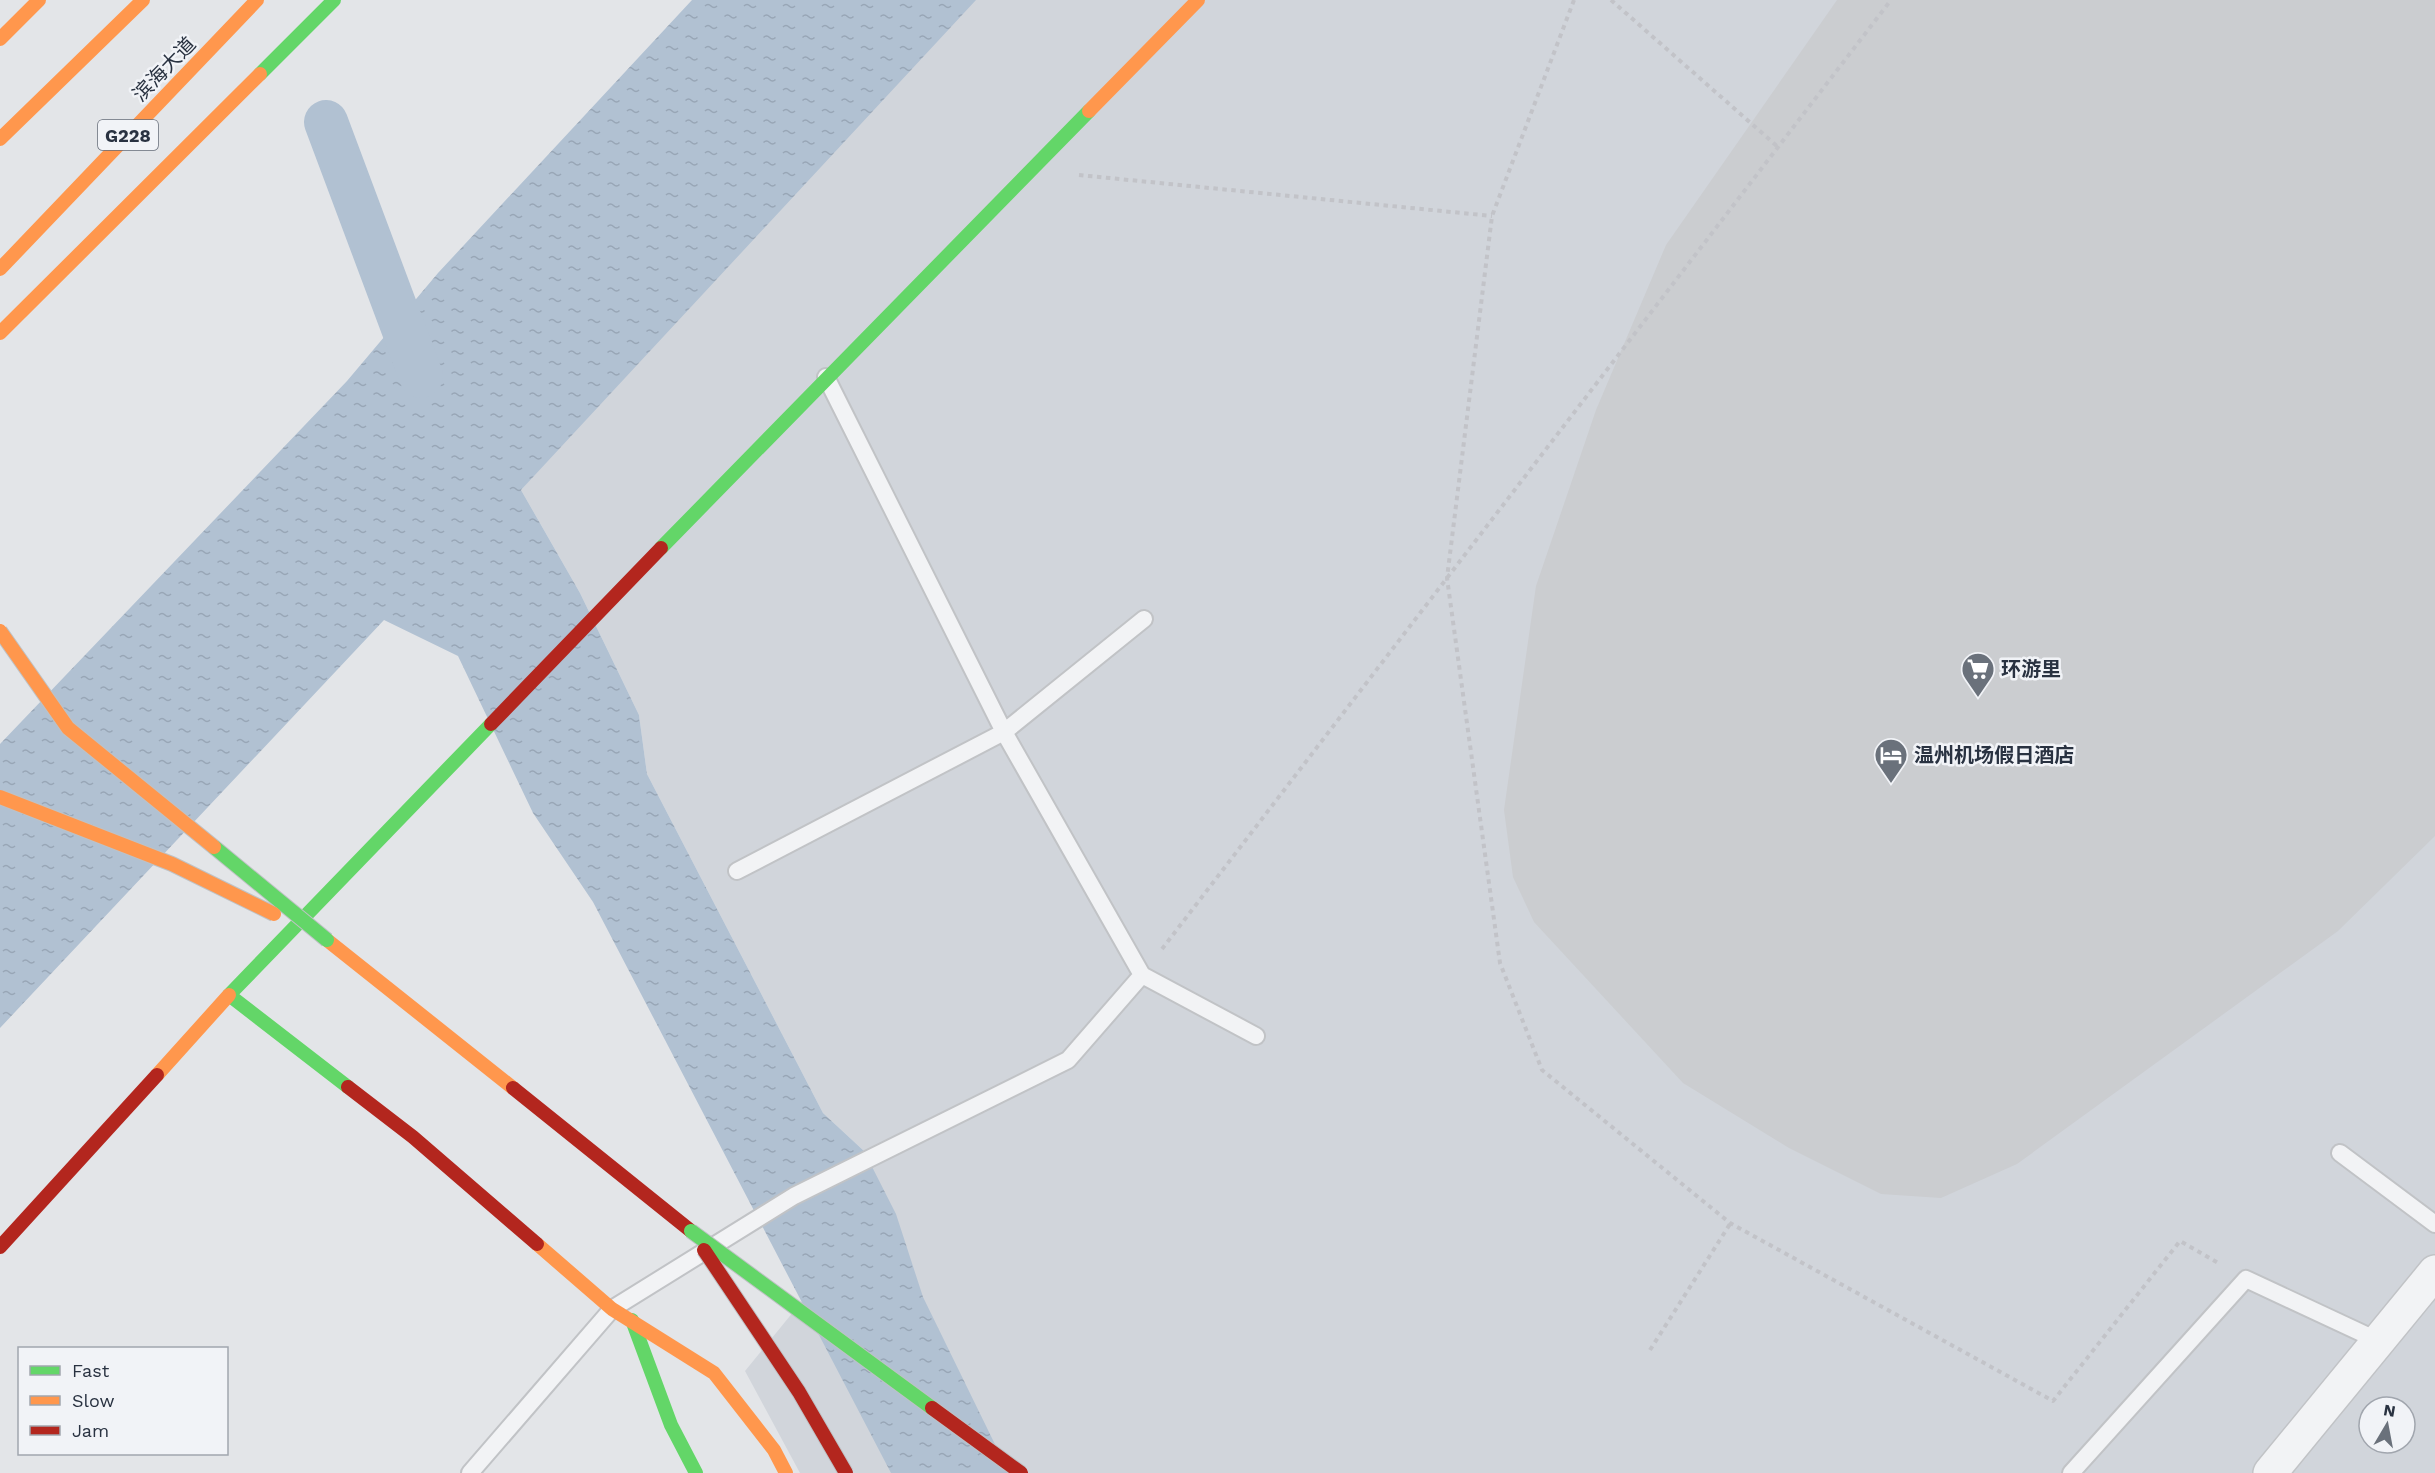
<svg xmlns="http://www.w3.org/2000/svg" width="2435" height="1473" viewBox="0 0 2435 1473" font-family="'Work Sans','Noto Sans SC',sans-serif">
	<style>
		.built { fill: #d1d5db; fill-rule: evenodd }
		.water { fill: url(#water-ripples) }
		.lines { fill: none; stroke-linecap: round; stroke-linejoin: round }
		.canal { stroke: #b1c1d2; stroke-width: 44 }
		.building { fill: #cbcdd0 }
		.lane-casing { stroke: #c1c3c6; stroke-width: 20 }
		.street-casing { stroke: #c1c3c6; stroke-width: 36 }
		.path { stroke: #c2c3c8; stroke-width: 4; stroke-dasharray: 4.5 4.5; stroke-linecap: butt }
		.lane { stroke: #f2f3f5; stroke-width: 16 }
		.street { stroke: #f2f3f5; stroke-width: 33 }
		.fast { stroke: #63d668; stroke-width: 14 }
		.slow { stroke: #ff974d; stroke-width: 14 }
		.jam { stroke: #b3261e; stroke-width: 14 }
		.fast-bridge-casing { stroke: #bfc2c5; stroke-width: 16; stroke-linecap: butt }
		.slow-bridge-casing { stroke: #bfc2c5; stroke-width: 16; stroke-linecap: butt }
		.jam-bridge-casing { stroke: #bfc2c5; stroke-width: 16; stroke-linecap: butt }
		.fast-bridge { stroke: #63d668; stroke-width: 14 }
		.slow-bridge { stroke: #ff974d; stroke-width: 14 }
		.jam-bridge { stroke: #b3261e; stroke-width: 14 }
		.labels { text-anchor: middle; dominant-baseline: central; stroke-width: 5; stroke-linejoin: round; paint-order: stroke }
		.shield { fill: #f1f3f7; stroke: #656c78; stroke-width: 1.5 }
		.shield-label { font-size: 18px; font-weight: bold; fill: #293241 }
		.street-label { font-size: 20px; fill: #293241; stroke: #f1f3f7 }
		.poi-label { font-size: 20px; font-weight: bold; fill: #293241; stroke: #f1f3f7; text-anchor: start }
	</style>
	<defs>
		<pattern id="water-ripples" width="26" height="14" patternUnits="userSpaceOnUse" patternTransform="scale(1.5)"><rect width="26" height="14" fill="#b1c1d2"/><path d="M2 4q2-2 4 0t4 0M15 11q2-2 4 0t4 0" fill="none" stroke="#98a6b6"/></pattern>
	</defs>
	<rect width="100%" height="100%" fill="#e3e5e8"/>
	<path class="built" d="M951,0h1484v1473h-1635l-55,-102 66,-81 53,-139 -41,-38 -176,-339 -8,-59 -59,-122 -59,-103zM2369,1407h36v36h-36z"/>
	<path class="water" d="M692,0h284l-455,490 59,103 59,122 8,59 176,339 41,38 32,63 27,83 86,176h-118l-298,-571 -60,-89 -75,-157 -74,-36 -384,408v-284l347,-363 91,-108z"/>
	<g class="lines">
		<path class="canal" d="M326,122l95,254"/>
	</g>
	<path class="building" d="M1837,0h598v836l-97,95 -321,233 -76,34 -60,-4 -92,-46 -106,-65 -149,-161 -21,-45 -9,-67 32,-224 60,-176 70,-165z"/>
	<g class="lines">
		<defs>
			<path id="lane" d="M826,377l178,355 138,243
				M737,871l267,-139 140,-113
				M2340,1153l95,71
				M470,1473l142,-164 182,-113 274,-136 74,-85 114,61
				M2071,1473l175,-194 135,63"/>
			<path id="street" d="M2270,1473l165,-201"/>
		</defs>
		<use href="#lane" class="lane-casing"/>
		<use href="#street" class="street-casing"/>
		<path class="path" d="M1574,0l-82,216 -45,362 53,385 42,107 188,153 323,178 127,-160 40,23
			M1611,0l167,147
			M1079,175l413,41
			M1162,949l729,-949
			M1650,1350l80,-126"/>
		<use href="#lane" class="lane"/>
		<use href="#street" class="street"/>
		<path class="fast" d="M260,74l74,-74
			M661,548l428,-437
			M348,1087l-119,-92 262,-271
			M632,1320l39,105 25,48"/>
		<path class="slow" d="M0,39l39,-39
			M1089,111l109,-111
			M0,139l143,-139
			M0,269l257,-269
			M0,333l260,-259
			M327,940l186,148
			M157,1075l72,-80
			M537,1244l75,65 102,64 60,77 12,23"/>
		<path class="jam" d="M491,724l170,-176
			M348,1087l65,50 124,107
			M513,1088l178,143
			M0,1247l157,-172"/>
		<defs>
			<path id="fast-bridge" d="M214,847l113,93
				M691,1231l241,177"/>
			<path id="slow-bridge" d="M0,631l68,97 146,119
				M0,797l172,67 102,50"/>
			<path id="jam-bridge" d="M704,1250l95,142 47,81
				M932,1408l89,65"/>
		</defs>
		<use href="#fast-bridge" class="fast-bridge-casing"/>
		<use href="#slow-bridge" class="slow-bridge-casing"/>
		<use href="#jam-bridge" class="jam-bridge-casing"/>
		<use href="#fast-bridge" class="fast-bridge"/>
		<use href="#slow-bridge" class="slow-bridge"/>
		<use href="#jam-bridge" class="jam-bridge"/>
	</g>
	<defs>
		<symbol id="supermarket-pin" viewBox="-11 -11 22 30"><path d="M0 17L-7.5 6A9.5 9.5 0 1 1 7.5 6Z" fill="#6a717b" stroke="#f1f3f7"/><path d="M-6-5.5h2.5l.6 2H6L4.5 2H-2.5L-4.4-4H-6ZM-1.5 3.2a1.3 1.3 0 1 0 .1 0ZM3 3.2a1.3 1.3 0 1 0 .1 0Z" fill="#fff"/></symbol>
		<symbol id="hotel-pin" viewBox="-11 -11 22 30"><path d="M0 17L-7.5 6A9.5 9.5 0 1 1 7.5 6Z" fill="#6a717b" stroke="#f1f3f7"/><path d="M-6-4.5h1.5V1H6V5H4.5V3h-9V5H-6ZM-4 0a1.8 1.8 0 1 1 3.6 0ZM.5 0V-2.5h3Q6-2.5 6 0Z" fill="#fff"/></symbol>
	</defs>
	<g fill-rule="evenodd">
		<use href="#supermarket-pin" x="1959" y="650" width="38" height="52"/>
		<use href="#hotel-pin" x="1872" y="736" width="38" height="52"/>
	</g>
	<g class="labels">
		<rect class="shield" x="98" y="120" width="60" height="30" rx="4.5"/>
		<g class="shield-label">
			<text x="128" y="135">G228</text>
		</g>
		<g class="street-label">
			<text transform="translate(164 69) rotate(-46)">滨海大道</text>
		</g>
		<g class="poi-label">
			<text x="2001" y="669">环游里</text>
			<text x="1914" y="755">温州机场假日酒店</text>
		</g>
	</g>
	<rect x="18" y="1347" width="210" height="108" fill="#f1f3f7" stroke="#a1a6ae" stroke-width="1.5"/>
	<rect x="30" y="1366" width="30" height="9" fill="#63d668" stroke="#a1a6ae" stroke-width="1.5"/>
	<text x="72" y="1377" font-size="18" fill="#293241">Fast</text>
	<rect x="30" y="1396" width="30" height="9" fill="#ff974d" stroke="#a1a6ae" stroke-width="1.5"/>
	<text x="72" y="1407" font-size="18" fill="#293241">Slow</text>
	<rect x="30" y="1426" width="30" height="9" fill="#b3261e" stroke="#a1a6ae" stroke-width="1.5"/>
	<text x="72" y="1437" font-size="18" fill="#293241">Jam</text>
	<g transform="translate(2387 1425) rotate(10)"><circle r="28" fill="#f1f3f7" stroke="#a1a6ae" stroke-width="1.5"/>
	<path d="M0-4.5L10 22L0 15L-10 22Z" fill="#6a717b"/>
	<text y="-9" font-size="16" font-weight="bold" text-anchor="middle" fill="#293241">N</text>
	</g>
</svg>
